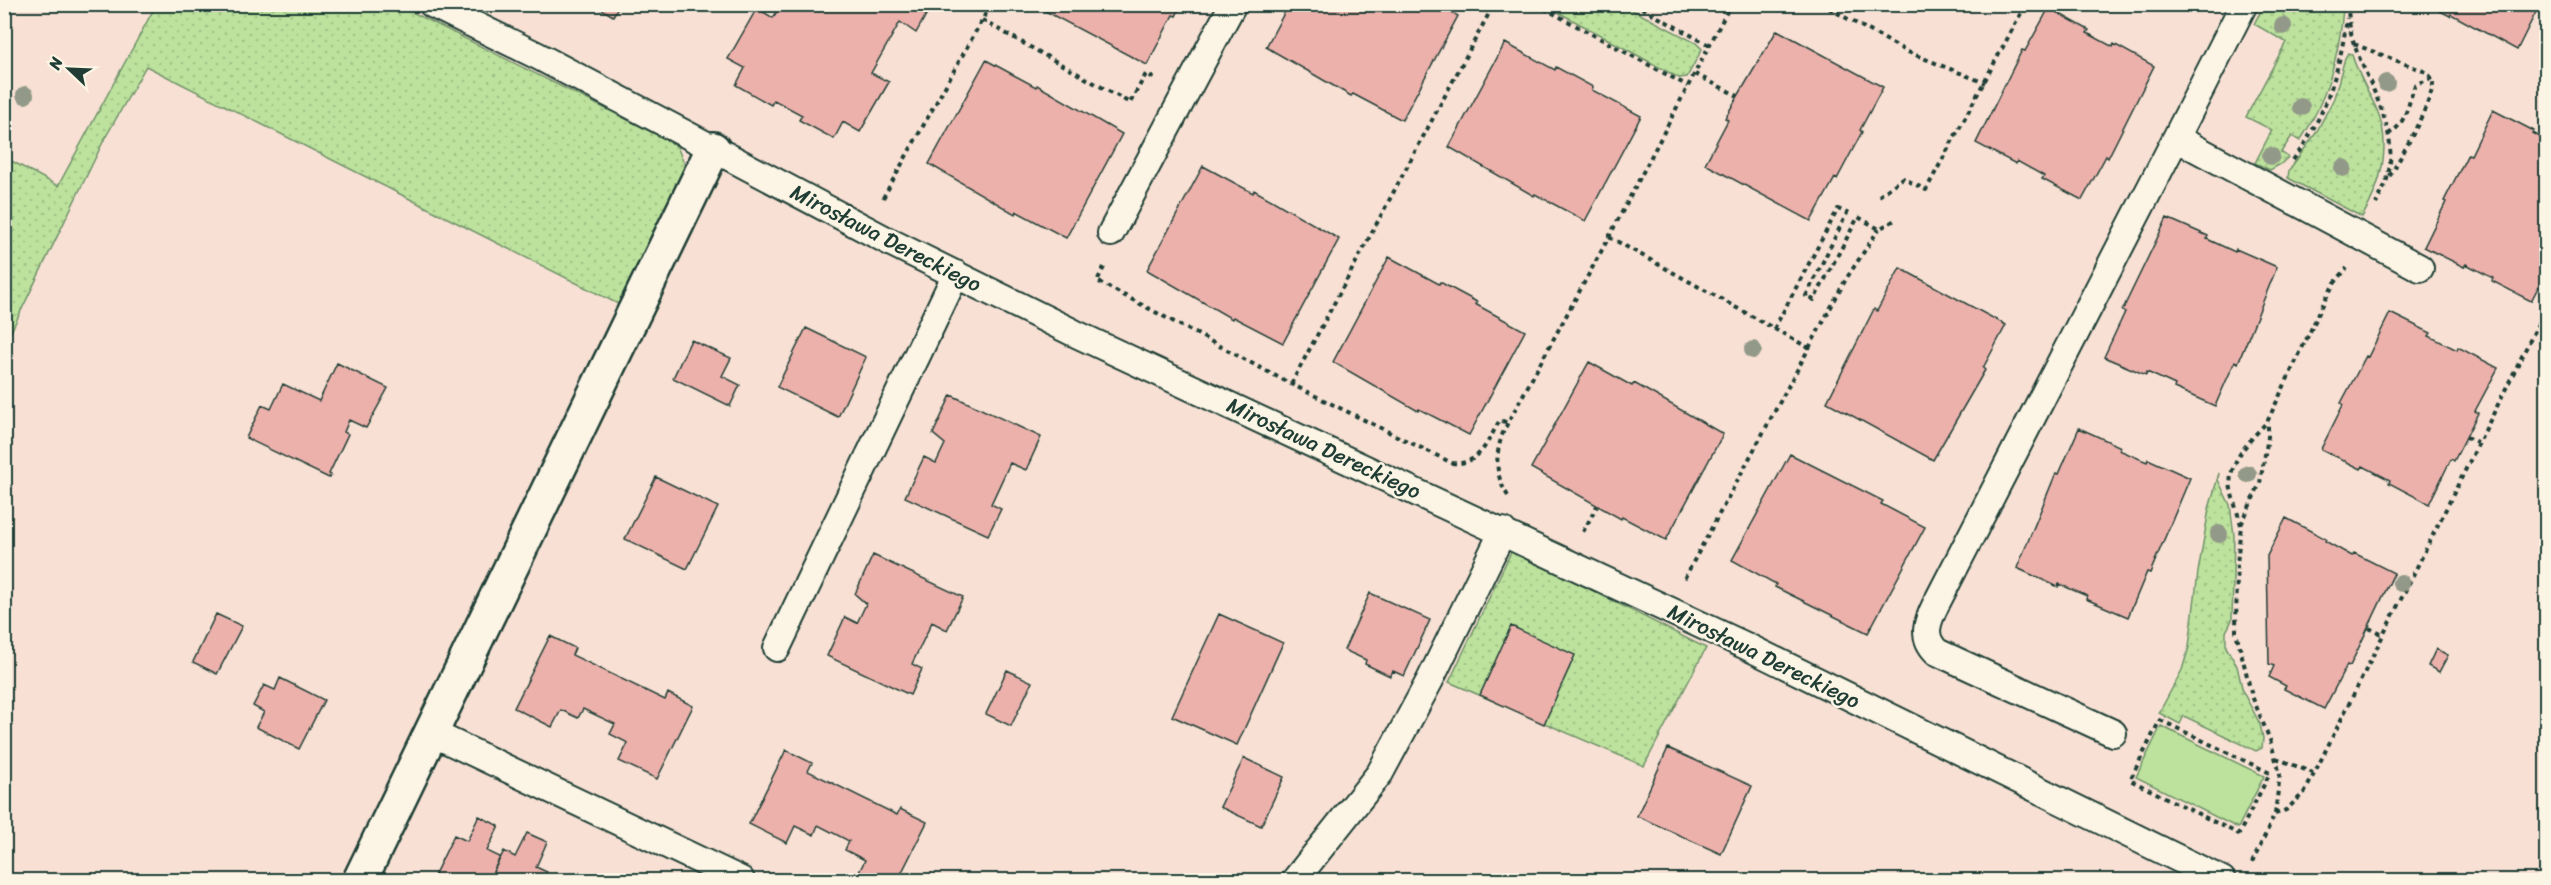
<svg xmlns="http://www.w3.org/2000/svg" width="2551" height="885" viewBox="0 0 2551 885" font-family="Sriracha,sans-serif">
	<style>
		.grass { fill: url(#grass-dots); stroke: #6e9068; stroke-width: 1.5 }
		.park { fill: #bde29d; stroke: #6e9068; stroke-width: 1.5 }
		.building { fill: #edb1ac; stroke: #1f3d34; stroke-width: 1.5 }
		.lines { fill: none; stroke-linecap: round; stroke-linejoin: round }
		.lane-casing { stroke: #1f3d34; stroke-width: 30 }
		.street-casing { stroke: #1f3d34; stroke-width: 38 }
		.path { stroke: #1f3d34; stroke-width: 4; stroke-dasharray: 4.5 4.5; stroke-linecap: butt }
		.lane { stroke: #fcf5e5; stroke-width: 26 }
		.street { stroke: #fcf5e5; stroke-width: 33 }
		.tree { fill: #929988 }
		.labels { text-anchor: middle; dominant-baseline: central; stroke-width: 5; stroke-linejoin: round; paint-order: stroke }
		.street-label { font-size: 22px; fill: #1f3d34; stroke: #fcf5e5 }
	</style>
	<defs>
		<pattern id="grass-dots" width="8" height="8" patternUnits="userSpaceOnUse" patternTransform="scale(1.5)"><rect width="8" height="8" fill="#bde29d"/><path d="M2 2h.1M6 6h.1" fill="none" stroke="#a2c388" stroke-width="1.8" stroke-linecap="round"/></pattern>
	</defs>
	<rect width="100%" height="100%" fill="#f8e1d4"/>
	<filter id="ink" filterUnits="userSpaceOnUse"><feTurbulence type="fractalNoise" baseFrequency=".0167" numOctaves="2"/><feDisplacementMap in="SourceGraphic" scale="12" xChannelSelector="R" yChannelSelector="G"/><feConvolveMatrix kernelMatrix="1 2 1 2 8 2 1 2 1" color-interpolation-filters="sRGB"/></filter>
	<g filter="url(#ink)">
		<path class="grass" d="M156,5h242l278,139 12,29 -64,134 -478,-241 -42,74 -99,204v-184l1,-2 52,28z
			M1545,5h78l73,38 6,6 -15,28 -8,1z
			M2264,5l78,-1 1,4c-3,46 -17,94 -43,133l-8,-5 -11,16 7,5 -7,7 -11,6 -15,-7 17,-33 -26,-13 40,-75 -32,-18z
			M2348,53l4,2c6,20 17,37 25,55 15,35 4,76 -15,107l-74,-39 1,-8 27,-37 18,-35 11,-40z
			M2219,473l-1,7 12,25 4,30 -2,85 -6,12v15l11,19 6,26 17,32 3,14 -1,10 -6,3 -72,-35 -4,8 -21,-11 23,-43 7,-23 9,-75 11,-63z
			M1512,550l194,98 -62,118 -195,-84z"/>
		<path class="park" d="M2161,726l103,50 -26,52 -102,-51z"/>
		<path class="building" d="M593,4h27l-7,12z
			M781,4h151l-16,29 -16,-11 -29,51 18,9 -29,50 -17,-10 -9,17 -35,-19 3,-5 -28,-15 -3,5 -35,-20 9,-17 -17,-9 29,-51 16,10z
			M1046,4h136l-6,12 -3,-1 -26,50 -104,-55z
			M1289,4h148l21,12 -56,104 -49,-26 -2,2 -85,-49z
			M2426,4h117l-2,4 -2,-2 -22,44 -66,-36 -1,2z
			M2049,8l40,22 -2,3 26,14 1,-3 40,22 -46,92 -2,-2 -24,44 -40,-21 2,-3 -27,-15 -1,3 -40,-21 46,-93 3,1z
			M1777,30l106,57 -23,43 2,2 -25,47 -2,-1 -24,43 -106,-57 23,-44 -3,-2z
			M1505,43l50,27 1,-3 37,20 -1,3 49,26 -56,105 -50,-27 -1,2 -85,-49z
			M986,60l50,27 1,-2 85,49 -56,104 -50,-27 -1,3 -86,-50z
			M2493,110l41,21 -2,2 14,8v131l-15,29 -39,-20 1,-3 -27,-14 -2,3 -40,-20 22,-45 -2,-1 24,-47 3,1z
			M1203,166l50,27 1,-3 85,49 -56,104 -50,-26 -1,2 -85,-49z
			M2167,218l41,18 -1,3 28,13 1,-3 41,18 -39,96 -3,-2 -20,45 -41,-18 1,-3 -28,-13 -1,3 -42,-18 21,-45 -3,-1z
			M1389,257l50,27 1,-2 37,20 -2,2 50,27 -56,104 -50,-26 -1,2 -85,-49z
			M1900,268l106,57 -23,43 2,2 -52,90 -106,-58 47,-93 3,2z
			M2390,313l41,20 -2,3 28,14 1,-3 40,21 -23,43 3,2 -24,48 -3,-2 -22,45 -40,-21 1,-3 -27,-14 -2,3 -40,-20 22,-44 -2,-2 25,-47 2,1z
			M806,328l60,29 -28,60 -61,-30z
			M691,340l40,18 -9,18 18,9 -10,21 -57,-28z
			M1589,362l43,24 2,-3 89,51 -57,106 -44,-23 -1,2 -90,-51z
			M337,363l51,25 -22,40 -17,-8 -5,12 4,2 -19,40 2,1 -2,3 -83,-40 16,-33 9,4 12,-25 36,17z
			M951,395l90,42 -15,33 -16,-7 -19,41 10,5 -13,26 -83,-38 19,-40 12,6 9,-19 -12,-10z
			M2079,428l42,19 -2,3 28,12 1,-3 42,19 -40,95 -3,-1 -19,45 -42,-18 1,-3 -28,-12 -1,3 -41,-19 39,-95 3,1z
			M1790,454l93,47 -2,3 44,23 -57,106 -93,-46 1,-3 -44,-24z
			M656,477l62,30 -31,62 -62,-30z
			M2286,518l40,21 -1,2 27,15 2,-3 40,20 -44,93 -3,-1 -23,44 -40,-20 2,-3 -17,-9 5,-11 -5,-2 -2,-108z
			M873,555l90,42 -16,33 -15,-8 -20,42 10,5 -12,26 -83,-39 18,-39 12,6 9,-19 -11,-10z
			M1370,593l60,27 -26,56 -11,-5 -3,5 -25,-12 1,-4 -22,-10z
			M216,614l26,12 -25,48 -24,-12z
			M1219,614l64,29 -46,102 -65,-29z
			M1511,626l64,29 -31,69 -64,-29z
			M550,636l25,12 -3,7 93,45 3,-7 25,13 -36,73 -38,-18 9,-18 -18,-9 5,-10 -32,-15 -5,9 -17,-8 -9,17 -38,-19z
			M2436,649l12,6 -9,17 -11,-6z
			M1007,670l25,12 -21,44 -25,-12z
			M280,678l44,22 -25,49 -43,-22 8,-15 -11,-6 11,-21 11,5z
			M1668,748l84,38 -31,68 -84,-38z
			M786,750l26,13 -4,8 89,44 3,-6 27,13 -29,58h-31l-10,-4 8,-16 -20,-10 4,-9 -31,-16 -4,10 -19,-9 -8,17 -38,-19z
			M1244,758l40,19 -23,49 -41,-19z
			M479,816l20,10 -12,25 13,6 -11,23h-57l22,-45 13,6z
			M527,833l20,9 -11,25 11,5 -5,8h-53l15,-29 11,6z"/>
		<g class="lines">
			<defs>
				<path id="lane" d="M432,4l106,52 352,186 184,91 672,313 476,234
					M2244,4l-68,134 244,130
					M1111,233l122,-229
					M777,648l179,-374
					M432,733l309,147
					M2113,733l-176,-81c-16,-15 -10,-30 -1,-48l240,-466
					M1295,880l85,-107 50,-93 73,-149"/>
				<path id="street" d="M360,880l353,-731"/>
			</defs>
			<use href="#lane" class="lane-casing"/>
			<use href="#street" class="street-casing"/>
			<path class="path" d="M1536,4l152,82
				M1634,4l75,41
				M1821,4l87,48 77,31
				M2348,4c0,12 2,26 5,37 15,45 48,88 34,138 -2,8 -7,17 -11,25
				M982,20l148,83 16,-29 8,4
				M2354,44l72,28c4,4 7,6 7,12 0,15 -34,78 -44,93
				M1695,74l43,22
				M2388,134c19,-9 20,-32 27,-49l17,-7
				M2293,160c32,-42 47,-90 54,-142
				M1879,196l24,-18 23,12 100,-186
				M883,198l108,-194
				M1609,237l200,111 -125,231
				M1104,267l-7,14 194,103 161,79c28,3 36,-23 48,-43l8,3
				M1774,329l64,-120 9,4 -41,83 8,4 44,-83 21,12 16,-9
				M1809,348l37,-69 33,-50
				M1291,384l203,-380
				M2466,437l13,6
				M1508,496c-14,-21 -13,-43 -4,-66l105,-193 122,-233
				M2241,525c-3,-12 -8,-24 -10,-36 -5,-26 21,-51 37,-68
				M1583,532l14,-26
				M2369,628l14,7
				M2160,720l110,53 -31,61 -109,-54z
				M2276,758l37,15
				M2275,814l5,-40 -10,-34 -18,-44 -16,-64 1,-68 4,-39 19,-42 8,-46v-17l58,-122 8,-14 13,-16
				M2252,863l23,-49 11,-4 19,-18 241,-484"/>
			<use href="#lane" class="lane"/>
			<use href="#street" class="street"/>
		</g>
		<g class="tree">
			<circle cx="2283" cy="26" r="9"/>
			<circle cx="2386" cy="83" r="9"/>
			<circle cx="25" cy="95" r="9"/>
			<circle cx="2301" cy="107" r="9"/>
			<circle cx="2271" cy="156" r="9"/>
			<circle cx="2343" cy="168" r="9"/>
			<circle cx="1753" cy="350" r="9"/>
			<circle cx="2248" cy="474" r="9"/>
			<circle cx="2219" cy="534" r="9"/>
			<circle cx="2401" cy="583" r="9"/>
		</g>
	</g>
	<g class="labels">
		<g class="street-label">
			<text transform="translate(886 238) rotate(27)">Mirosława Dereckiego</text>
			<text transform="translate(1324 448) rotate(25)">Mirosława Dereckiego</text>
			<text transform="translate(1764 656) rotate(26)">Mirosława Dereckiego</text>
		</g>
	</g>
	<rect width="2551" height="885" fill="none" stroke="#fcf5e5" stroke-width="24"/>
	<rect x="12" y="12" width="2527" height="861" fill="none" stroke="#1f3d34" stroke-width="2" filter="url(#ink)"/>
	<g transform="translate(69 69) rotate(293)" stroke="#fcf5e5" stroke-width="4.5" paint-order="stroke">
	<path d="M0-4.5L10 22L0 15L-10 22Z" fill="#1f3d34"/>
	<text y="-9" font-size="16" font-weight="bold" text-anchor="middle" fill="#1f3d34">N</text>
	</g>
</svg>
